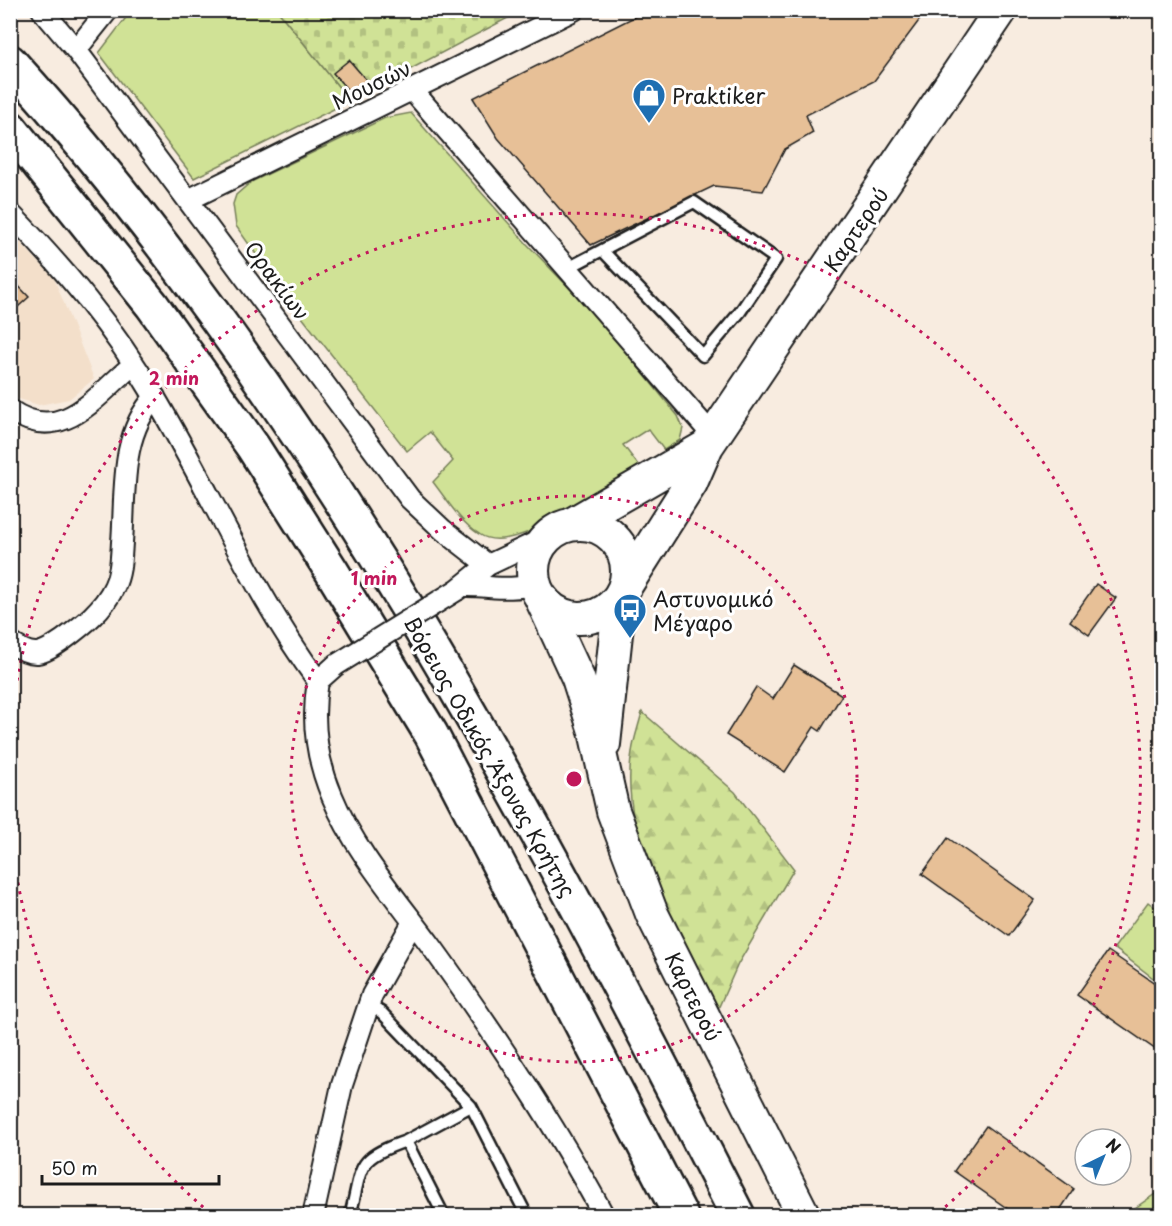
<svg xmlns="http://www.w3.org/2000/svg" width="1172" height="1226" viewBox="0 0 1172 1226" font-family="'Playpen Sans',sans-serif">
	<style>
		.built { fill: #f3dfca }
		.green { fill: #d0e296; stroke: #767f59; stroke-width: 1.5 }
		.forest { fill: url(#forest-firs); stroke: #767f59; stroke-width: 1.5 }
		.cemetery { fill: url(#cemetery-stones); stroke: #767f59; stroke-width: 1.5 }
		.building { fill: #e7c097; stroke: #1c1c1c; stroke-width: 1.5 }
		.lines { fill: none; stroke-linecap: round; stroke-linejoin: round }
		.lane-casing { stroke: #1c1c1c; stroke-width: 15 }
		.street-casing { stroke: #1c1c1c; stroke-width: 24 }
		.primary-casing { stroke: #1c1c1c; stroke-width: 36 }
		.highway-casing { stroke: #1c1c1c; stroke-width: 38 }
		.lane { stroke: #fff; stroke-width: 10 }
		.street { stroke: #fff; stroke-width: 20 }
		.primary { stroke: #fff; stroke-width: 32 }
		.highway { stroke: #fff; stroke-width: 33 }
		.street-bridge-casing { stroke: #1c1c1c; stroke-width: 24; stroke-linecap: butt }
		.street-bridge { stroke: #fff; stroke-width: 20 }
		.ring { fill: none; stroke: #c2185b; stroke-width: 3; stroke-dasharray: 3 6 }
		.labels { text-anchor: middle; dominant-baseline: central; stroke-width: 6; stroke-linejoin: round; paint-order: stroke }
		.street-label { font-size: 21px; fill: #1c1c1c; stroke: #fff }
		.poi-label { font-size: 21px; fill: #1c1c1c; stroke: #fff; text-anchor: start }
		.centre { fill: #c2185b; stroke: #fff; stroke-width: 3 }
		.ring-label { font-size: 18px; text-anchor: middle; font-weight: bold; fill: #c2185b; stroke: #fff; stroke-width: 6; stroke-linejoin: round; paint-order: stroke }
	</style>
	<defs>
		<pattern id="forest-firs" width="22" height="20" patternUnits="userSpaceOnUse" patternTransform="scale(1.5)"><rect width="22" height="20" fill="#d0e296"/><path d="M5 1l3.5 6h-7zM16 11l3.5 6h-7z" fill="#b2c181"/></pattern>
		<pattern id="cemetery-stones" width="16" height="16" patternUnits="userSpaceOnUse" patternTransform="scale(1.5)"><rect width="16" height="16" fill="#d0e296"/><path d="M2 7V4a2 2 0 0 1 4 0v3zM10 15v-3a2 2 0 0 1 4 0v3z" fill="#b2c181"/></pattern>
	</defs>
	<rect width="100%" height="100%" fill="#f8ece0"/>
	<filter id="ink" filterUnits="userSpaceOnUse"><feTurbulence type="fractalNoise" baseFrequency=".0167" numOctaves="2"/><feDisplacementMap in="SourceGraphic" scale="12" xChannelSelector="R" yChannelSelector="G"/><feConvolveMatrix kernelMatrix="1 2 1 2 8 2 1 2 1" color-interpolation-filters="sRGB"/></filter>
	<g filter="url(#ink)">
		<path class="built" d="M10,232l44,46 40,101 -25,20 -30,6 -23,-7 -5,-9z"/>
		<path class="green" d="M131,11h147l72,90 -156,77 -95,-125z
			M411,113l116,131 71,74 80,98 5,12 -3,12 -16,10 -16,-21 -25,16 16,21c-31,20 -125,93 -160,68 -19,-12 -32,-34 -46,-52l20,-21 -23,-29 -23,19 -120,-153 -51,-72 -3,-22 3,-9 15,-13 134,-64z
			M1148,902l13,10v72l-47,-36z
			M1161,1190v25h-36z"/>
		<path class="forest" d="M642,712l93,80 59,77 -56,95 -21,47c-38,-73 -100,-174 -85,-259 2,-14 7,-27 10,-40z"/>
		<path class="cemetery" d="M278,11h243l-171,90z"/>
		<path class="building" d="M648,10h279l-53,71 -68,34 7,18 -28,16 -22,42 -49,-5 -123,59 -93,-107 -25,-40z
			M349,60l19,22 -16,13 -19,-22z
			M10,277l19,20 -19,17z
			M1096,584l20,14 -27,37 -19,-14z
			M794,665l48,30 -22,36 -6,-4 -29,45 -59,-37 30,-48 17,12z
			M948,838l87,62 -26,36 -87,-62z
			M1108,951l54,37v66l-85,-59z
			M986,1126l88,63 -18,27h-38l-64,-45z"/>
		<g class="lines">
			<defs>
				<path id="lane" d="M566,269l128,-67 82,57 -36,53 -37,44 -101,-106
					M369,1005l13,8 89,93
					M350,1216c13,-50 4,-57 56,-75
					M444,1216l-38,-75 65,-35 56,110"/>
				<path id="street" d="M42,10l34,40 334,449 33,31 45,35
					M76,50l32,-40
					M412,90l302,347
					M188,200l386,-190
					M10,213c56,58 103,114 144,183 56,94 99,197 164,285
					M10,410c53,37 87,-16 124,-46
					M462,586c27,-1 46,6 73,-2
					M457,590l31,-25 57,-27
					M10,642c24,17 31,13 53,-2 19,-14 41,-31 51,-53 7,-14 7,-30 8,-45 4,-49 -3,-106 33,-145
					M336,665l-18,16c-7,40 -2,77 14,115 23,56 65,103 100,151 62,86 122,175 172,269
					M313,1216l29,-131 30,-90 41,-73"/>
				<path id="primary" d="M533 571a47 47 0 1 1 94 0a47 47 0 1 1-94 0Z
					M572,524l135,-78
					M625,587l66,-104 16,-37 294,-436
					M540,596l38,82 17,53 18,80 39,103 152,302
					M604,744l16,-147"/>
				<path id="highway" d="M10,62c305,336 523,752 728,1154
					M10,128l142,177 101,142 78,123 100,164 250,482"/>
			</defs>
			<use href="#lane" class="lane-casing"/>
			<use href="#street" class="street-casing"/>
			<use href="#primary" class="primary-casing"/>
			<use href="#highway" class="highway-casing"/>
			<use href="#lane" class="lane"/>
			<use href="#street" class="street"/>
			<use href="#primary" class="primary"/>
			<use href="#highway" class="highway"/>
			<defs>
				<path id="street-bridge" d="M336,665l121,-75"/>
			</defs>
			<use href="#street-bridge" class="street-bridge-casing"/>
			<use href="#street-bridge" class="street-bridge"/>
		</g>
	</g>
	<g class="ring">
		<circle cx="574" cy="779" r="283"/>
		<path d="M210 1213A566 566 0 0 1 11 833M11 725A566 566 0 1 1 938 1213"/>
	</g>
	<defs>
		<symbol id="shop-pin" viewBox="-11 -11 22 30"><path d="M0 17L-7.5 6A9.5 9.5 0 1 1 7.5 6Z" fill="#1f6fb2" stroke="#fff"/><path d="M-5-2.5h2.3a2.7 3.5 0 0 1 5.4 0H5L5.5 6h-11ZM-1.5-2.5h3a1.5 2.3 0 0 0-3 0Z" fill="#fff"/></symbol>
		<symbol id="bus-pin" viewBox="-11 -11 22 30"><path d="M0 17L-7.5 6A9.5 9.5 0 1 1 7.5 6Z" fill="#1f6fb2" stroke="#fff"/><path d="M-5-6H5V4H4V6H2V4H-2V6H-4V4H-5ZM-3.5-4V0h7V-4ZM-3.5 1.2v1.5H-2V1.2ZM2 1.2v1.5H3.5V1.2Z" fill="#fff"/></symbol>
	</defs>
	<g fill-rule="evenodd">
		<use href="#shop-pin" x="630" y="76" width="38" height="52"/>
		<use href="#bus-pin" x="611" y="591" width="38" height="52"/>
	</g>
	<g class="labels">
		<g class="street-label">
			<text transform="translate(371 84) rotate(-26)">Μουσών</text>
			<text transform="translate(855 229) rotate(-56)">Καρτερού</text>
			<text transform="translate(278 280) rotate(53)">Ορακίων</text>
			<text transform="translate(491 756) rotate(60)">Βόρειος Οδικός Άξονας Κρήτης</text>
			<text transform="translate(694 996) rotate(63)">Καρτερού</text>
		</g>
		<g class="poi-label">
			<text x="672" y="95">Praktiker</text>
			<text x="653" y="598">Αστυνομικό<tspan x="653" dy="24">Μέγαρο</tspan></text>
		</g>
	</g>
	<circle cx="574" cy="779" r="9" class="centre"/>
	<g class="ring-label">
		<text x="174" y="385">2 min</text>
		<text x="374" y="585">1 min</text>
	</g>
	<rect width="1172" height="1226" fill="none" stroke="#fff" stroke-width="36"/>
	<rect x="18" y="18" width="1136" height="1190" fill="none" stroke="#1c1c1c" stroke-width="2" filter="url(#ink)"/>
	<g transform="translate(1103 1157) rotate(43)"><circle r="28" fill="#ffffff" stroke="#a4a4a4" stroke-width="1.5"/>
	<path d="M0-4.5L10 22L0 15L-10 22Z" fill="#1f6fb2"/>
	<text y="-9" font-size="16" font-weight="bold" text-anchor="middle" fill="#1c1c1c">N</text>
	</g>
	<path d="M42 1175v9h177v-9" fill="none" stroke="#1c1c1c" stroke-width="3"/>
	<text x="51" y="1175" font-size="18" fill="#1c1c1c" stroke="#ffffff" stroke-width="4.5" paint-order="stroke">50 m</text>
</svg>
